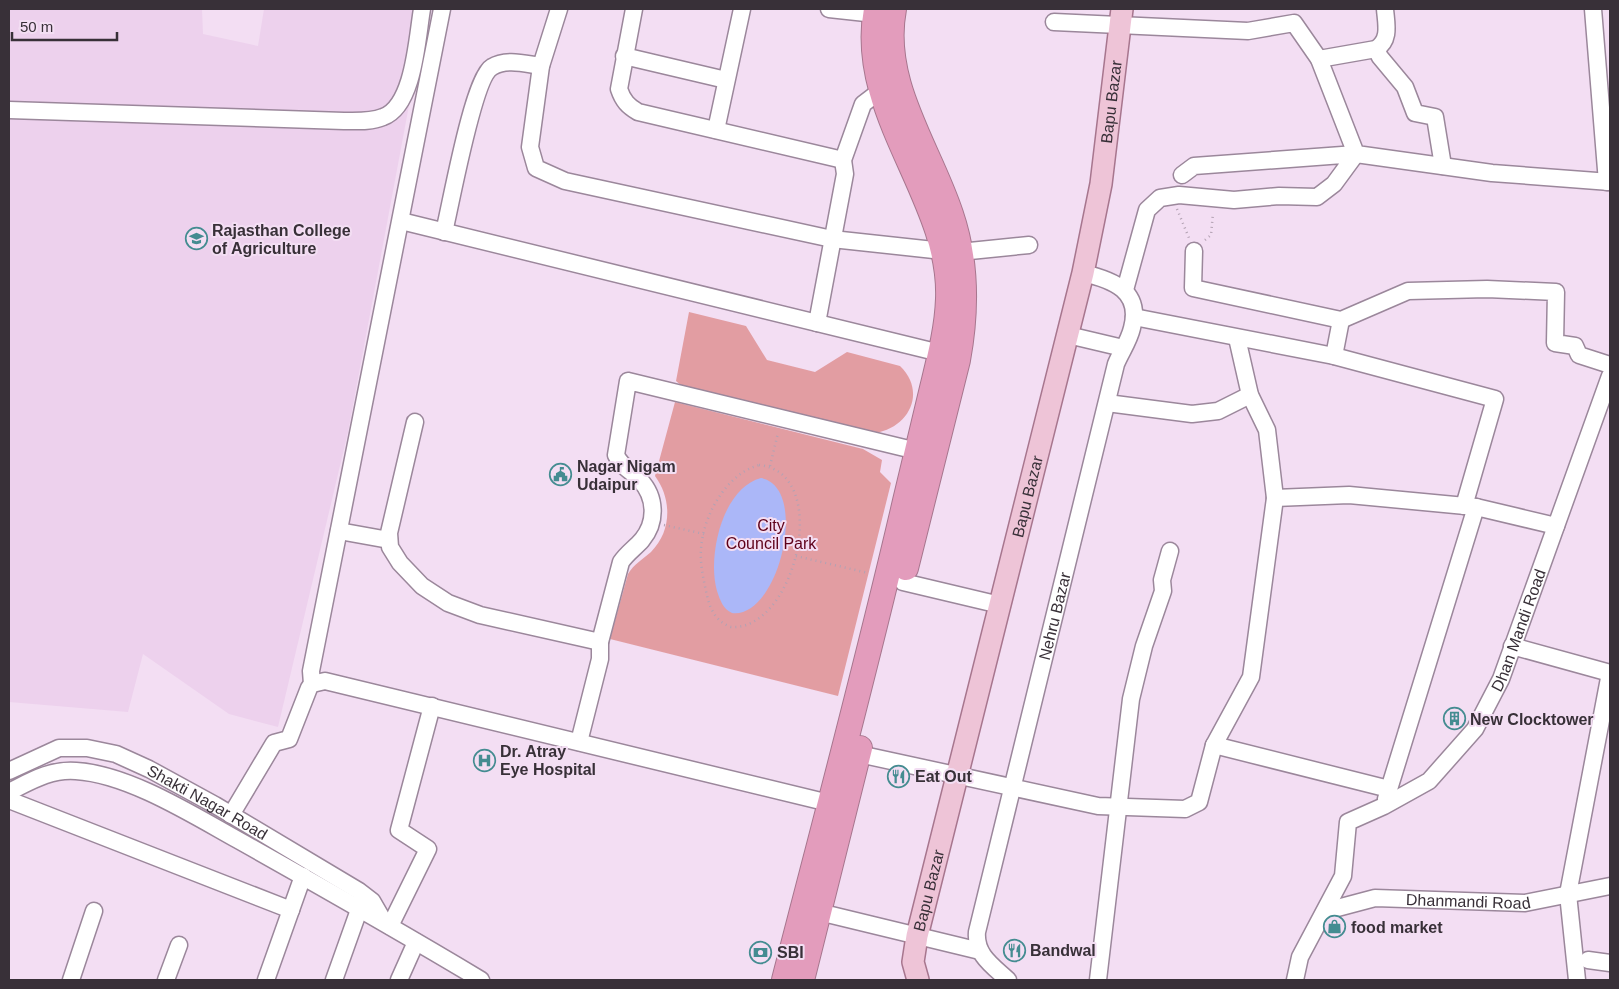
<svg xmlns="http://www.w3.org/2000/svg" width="1619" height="989" viewBox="0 0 1619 989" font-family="Helvetica,sans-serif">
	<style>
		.built { fill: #edd1ed }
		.green { fill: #e29da2 }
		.water { fill: #abb7f8 }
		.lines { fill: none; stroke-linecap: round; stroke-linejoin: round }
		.minor-casing { stroke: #9b879b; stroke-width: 19 }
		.major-casing { stroke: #a7768e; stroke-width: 24 }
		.highway-casing { stroke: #a7768e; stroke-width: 26 }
		.path { stroke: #b3a2b3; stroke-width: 2.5; stroke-dasharray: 1 4; stroke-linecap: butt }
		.minor { stroke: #fff; stroke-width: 16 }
		.major { stroke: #eec4d7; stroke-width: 21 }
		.highway { stroke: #e39cbc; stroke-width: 24 }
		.labels { text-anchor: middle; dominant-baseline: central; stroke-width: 4; stroke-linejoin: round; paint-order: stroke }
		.street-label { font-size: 16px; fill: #383038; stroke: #f3def3 }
		.poi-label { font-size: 16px; font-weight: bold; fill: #383038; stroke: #f3def3; text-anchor: start }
		.park-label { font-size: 16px; fill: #5d0019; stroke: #f3def3 }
	</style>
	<rect width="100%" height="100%" fill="#f3def3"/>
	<path class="built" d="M9,9h193l1,25 55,12 6,-37h163l-79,423 -70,295 -49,-13 -86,-60 -15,58 -119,-10z"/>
	<path class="green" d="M689,312l57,14 21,34 48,12 32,-20 53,14c27,26 9,62 -25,67l-192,-46 -7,-6z
		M675,402l188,47 19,11 -2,12 11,11 -53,213 -228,-57 18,-65c6,-10 15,-15 23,-22 21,-21 21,-53 4,-76z"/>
	<path class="water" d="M761,478c49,9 18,141 -29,135 -9,-4 -12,-13 -15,-22 -10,-34 5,-103 44,-113z"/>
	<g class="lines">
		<defs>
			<g id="minor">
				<path d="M559,9l-18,57 -11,81 6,21 29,13 267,58 111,12"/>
				<path d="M634,9l-15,80c4,12 9,17 19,23l205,48"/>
				<path d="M829,9l46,5"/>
				<path d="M1593,9l14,173"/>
				<path d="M1054,22l194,9 46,-8 25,36 37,95 136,19 118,9"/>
				<path d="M1376,49l4,8 25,30 10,26 20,4 8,49"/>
				<path d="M624,56l102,24"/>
				<path d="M1319,59l57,-10c15,-9 10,-26 9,-40"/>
				<path d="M9,110l335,11c13,0 27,1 39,-4 31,-11 34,-79 39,-108"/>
				<path d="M716,130l26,-121"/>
				<path d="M401,221l539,132"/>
				<path d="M444,232c7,-28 29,-154 48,-165 14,-9 34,-3 49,-1"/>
				<path d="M1194,251l-1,37 148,32 67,-29 79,-2 69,3 -1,51 20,3 4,9 31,10"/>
				<path d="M960,252l69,-7"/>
				<path d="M1125,290l22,-80 13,-12 19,-3 55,5 45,-4 38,1 17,-13 22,-30 -162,12 -12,9"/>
				<path d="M1134,317l200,39 161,43 -31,107"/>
				<path d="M817,323l28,-149 -2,-14 20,-56 17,-13"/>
				<path d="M1068,335l55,13"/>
				<path d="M1237,338l13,57 17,35 8,68"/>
				<path d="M1334,356l7,-36"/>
				<path d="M1107,403l85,11 26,-3 32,-16"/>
				<path d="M415,422l-26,111 1,14 10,16 22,23 26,17 32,12 120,27"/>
				<path d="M339,531l50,9"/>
				<path d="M903,582l97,23"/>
				<path d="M1512,646l98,27"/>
				<path d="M312,684l-1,-13 131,-662"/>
				<path d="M579,742l21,-83v-17l21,-80c6,-9 14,-14 21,-22 15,-18 14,-43 -2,-60 -8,-9 -19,-13 -24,-25l12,-74 289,70"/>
				<path d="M859,754l239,52 87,3 14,-7 15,-57"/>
				<path id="s1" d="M9,771l50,-23h28l29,6 33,15 66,36 144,86 13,10 11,19"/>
				<path d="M1389,789l-175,-44 37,-68 24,-179 74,-3 127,12"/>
				<path d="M9,792c22,-11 41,-23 67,-21 52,3 117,44 162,69 82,46 163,92 243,140"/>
				<path d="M1386,799l90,-292 80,19"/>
				<path d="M9,800l282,110"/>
				<path d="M231,815l43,-72 15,-4 20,-51 3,-4 13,-3 504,122"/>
				<path id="s2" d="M1326,911l49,-13 150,5 85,-17"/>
				<path d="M819,912l161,39"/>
				<path d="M390,926l38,-77 -29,-19 33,-124"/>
				<path d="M1588,960l22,3"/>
				<path d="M71,980l23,-69"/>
				<path d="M166,980l13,-35"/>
				<path d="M266,980l37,-104"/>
				<path d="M334,980l26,-73"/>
				<path d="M399,980l17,-38"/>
				<path id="s3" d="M1008,980c-15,-14 -33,-25 -31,-48l139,-568c5,-12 13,-23 16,-36 10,-37 -19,-48 -49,-55"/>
				<path d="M1098,980l33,-281 13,-53 19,-55 -1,-11 8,-29"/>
				<path id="s4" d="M1295,980l5,-23 43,-81 5,-54 36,-16 45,-25 46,-52 26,-50 109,-303"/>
				<path d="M1577,980l-9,-86 42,-221"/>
			</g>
			<g id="major">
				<path id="s5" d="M918,980l-5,-18 4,-26 166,-663 18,-89 21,-175"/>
			</g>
			<path id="highway" d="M894,9c-14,74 35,138 57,205 16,47 16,97 7,146l-52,208
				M784,980c41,-159 84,-319 121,-479 9,-38 18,-75 27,-113 7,-29 15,-59 16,-89 4,-101 -91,-184 -72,-290
				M802,980l58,-232"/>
		</defs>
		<use href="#minor" class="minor-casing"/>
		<use href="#major" class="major-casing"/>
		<use href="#highway" class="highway-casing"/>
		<path class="path" d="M1177,209l12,29
			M1205,240l6,-5 2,-22
			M759,465c74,7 37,166 -28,162 -17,-6 -22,-21 -25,-36 -3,-14 -6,-28 -5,-42 2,-33 25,-75 58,-84z
			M770,466l8,-33
			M664,525l40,9
			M796,556l72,17"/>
		<use href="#minor" class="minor"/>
		<use href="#major" class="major"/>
		<use href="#highway" class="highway"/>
	</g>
	<defs>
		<symbol id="university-ring" viewBox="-11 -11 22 22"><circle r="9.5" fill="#f3def3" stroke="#448c91" stroke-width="1.5"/><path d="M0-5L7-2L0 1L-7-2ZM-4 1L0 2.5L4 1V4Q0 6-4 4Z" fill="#448c91"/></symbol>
		<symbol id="civic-ring" viewBox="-11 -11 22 22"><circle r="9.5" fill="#f3def3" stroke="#448c91" stroke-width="1.5"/><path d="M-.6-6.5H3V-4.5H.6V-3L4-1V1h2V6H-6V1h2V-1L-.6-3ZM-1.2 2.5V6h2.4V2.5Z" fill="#448c91"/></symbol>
		<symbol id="building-ring" viewBox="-11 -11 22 22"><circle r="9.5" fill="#f3def3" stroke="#448c91" stroke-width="1.5"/><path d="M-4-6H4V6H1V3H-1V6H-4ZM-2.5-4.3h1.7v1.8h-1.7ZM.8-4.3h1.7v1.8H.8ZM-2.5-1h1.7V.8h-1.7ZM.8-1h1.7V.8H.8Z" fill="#448c91"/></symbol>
		<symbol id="hospital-ring" viewBox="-11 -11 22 22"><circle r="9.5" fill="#f3def3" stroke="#448c91" stroke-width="1.5"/><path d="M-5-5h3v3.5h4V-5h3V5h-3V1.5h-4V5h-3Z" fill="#448c91"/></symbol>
		<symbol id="restaurant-ring" viewBox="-11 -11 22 22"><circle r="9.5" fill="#f3def3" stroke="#448c91" stroke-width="1.5"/><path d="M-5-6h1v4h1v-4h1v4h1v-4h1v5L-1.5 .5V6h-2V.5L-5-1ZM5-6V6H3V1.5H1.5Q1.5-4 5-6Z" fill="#448c91"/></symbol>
		<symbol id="shop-ring" viewBox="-11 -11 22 22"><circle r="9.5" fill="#f3def3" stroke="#448c91" stroke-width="1.5"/><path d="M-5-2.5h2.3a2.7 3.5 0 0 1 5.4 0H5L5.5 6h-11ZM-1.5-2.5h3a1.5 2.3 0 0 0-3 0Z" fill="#448c91"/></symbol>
		<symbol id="bank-ring" viewBox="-11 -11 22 22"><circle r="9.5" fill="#f3def3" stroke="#448c91" stroke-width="1.5"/><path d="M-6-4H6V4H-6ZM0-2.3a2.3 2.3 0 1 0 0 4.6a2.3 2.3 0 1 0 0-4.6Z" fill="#448c91"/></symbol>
	</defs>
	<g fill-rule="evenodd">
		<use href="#university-ring" x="184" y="226" width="25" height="25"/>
		<use href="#civic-ring" x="548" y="462" width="25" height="25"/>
		<use href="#building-ring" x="1442" y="706" width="25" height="25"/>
		<use href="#hospital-ring" x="472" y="748" width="25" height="25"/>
		<use href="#restaurant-ring" x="886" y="764" width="25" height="25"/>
		<use href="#shop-ring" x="1322" y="914" width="25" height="25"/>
		<use href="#restaurant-ring" x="1002" y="938" width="25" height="25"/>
		<use href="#bank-ring" x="748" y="940" width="25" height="25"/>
	</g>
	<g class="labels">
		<g class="street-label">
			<text stroke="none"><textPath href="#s5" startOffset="902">Bapu Bazar</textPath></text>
			<text stroke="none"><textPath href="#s5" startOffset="498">Bapu Bazar</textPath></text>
			<text stroke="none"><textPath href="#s3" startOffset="385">Nehru Bazar</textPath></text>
			<text stroke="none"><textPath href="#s4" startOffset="438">Dhan Mandi Road</textPath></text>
			<text stroke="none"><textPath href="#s1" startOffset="216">Shakti Nagar Road</textPath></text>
			<text stroke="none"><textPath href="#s5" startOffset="92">Bapu Bazar</textPath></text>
			<text stroke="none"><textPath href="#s2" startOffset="144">Dhanmandi Road</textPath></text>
		</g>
		<g class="poi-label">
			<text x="212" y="230">Rajasthan College<tspan x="212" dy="18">of Agriculture</tspan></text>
			<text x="577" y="466">Nagar Nigam<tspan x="577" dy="18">Udaipur</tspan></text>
			<text x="1470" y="719">New Clocktower</text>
			<text x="500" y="751">Dr. Atray<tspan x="500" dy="18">Eye Hospital</tspan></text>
			<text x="915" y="776">Eat Out</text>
			<text x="1351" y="927">food market</text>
			<text x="1030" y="950">Bandwal</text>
			<text x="777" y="952">SBI</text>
		</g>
		<g class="park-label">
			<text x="771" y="525">City<tspan x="771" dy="18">Council Park</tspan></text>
		</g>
	</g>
	<rect width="1619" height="989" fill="none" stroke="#383038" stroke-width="20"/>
	<path d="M12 32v8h105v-8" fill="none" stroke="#383038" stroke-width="2.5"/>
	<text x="20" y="32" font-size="15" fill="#383038" stroke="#f3def3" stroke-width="4" paint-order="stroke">50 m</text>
</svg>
